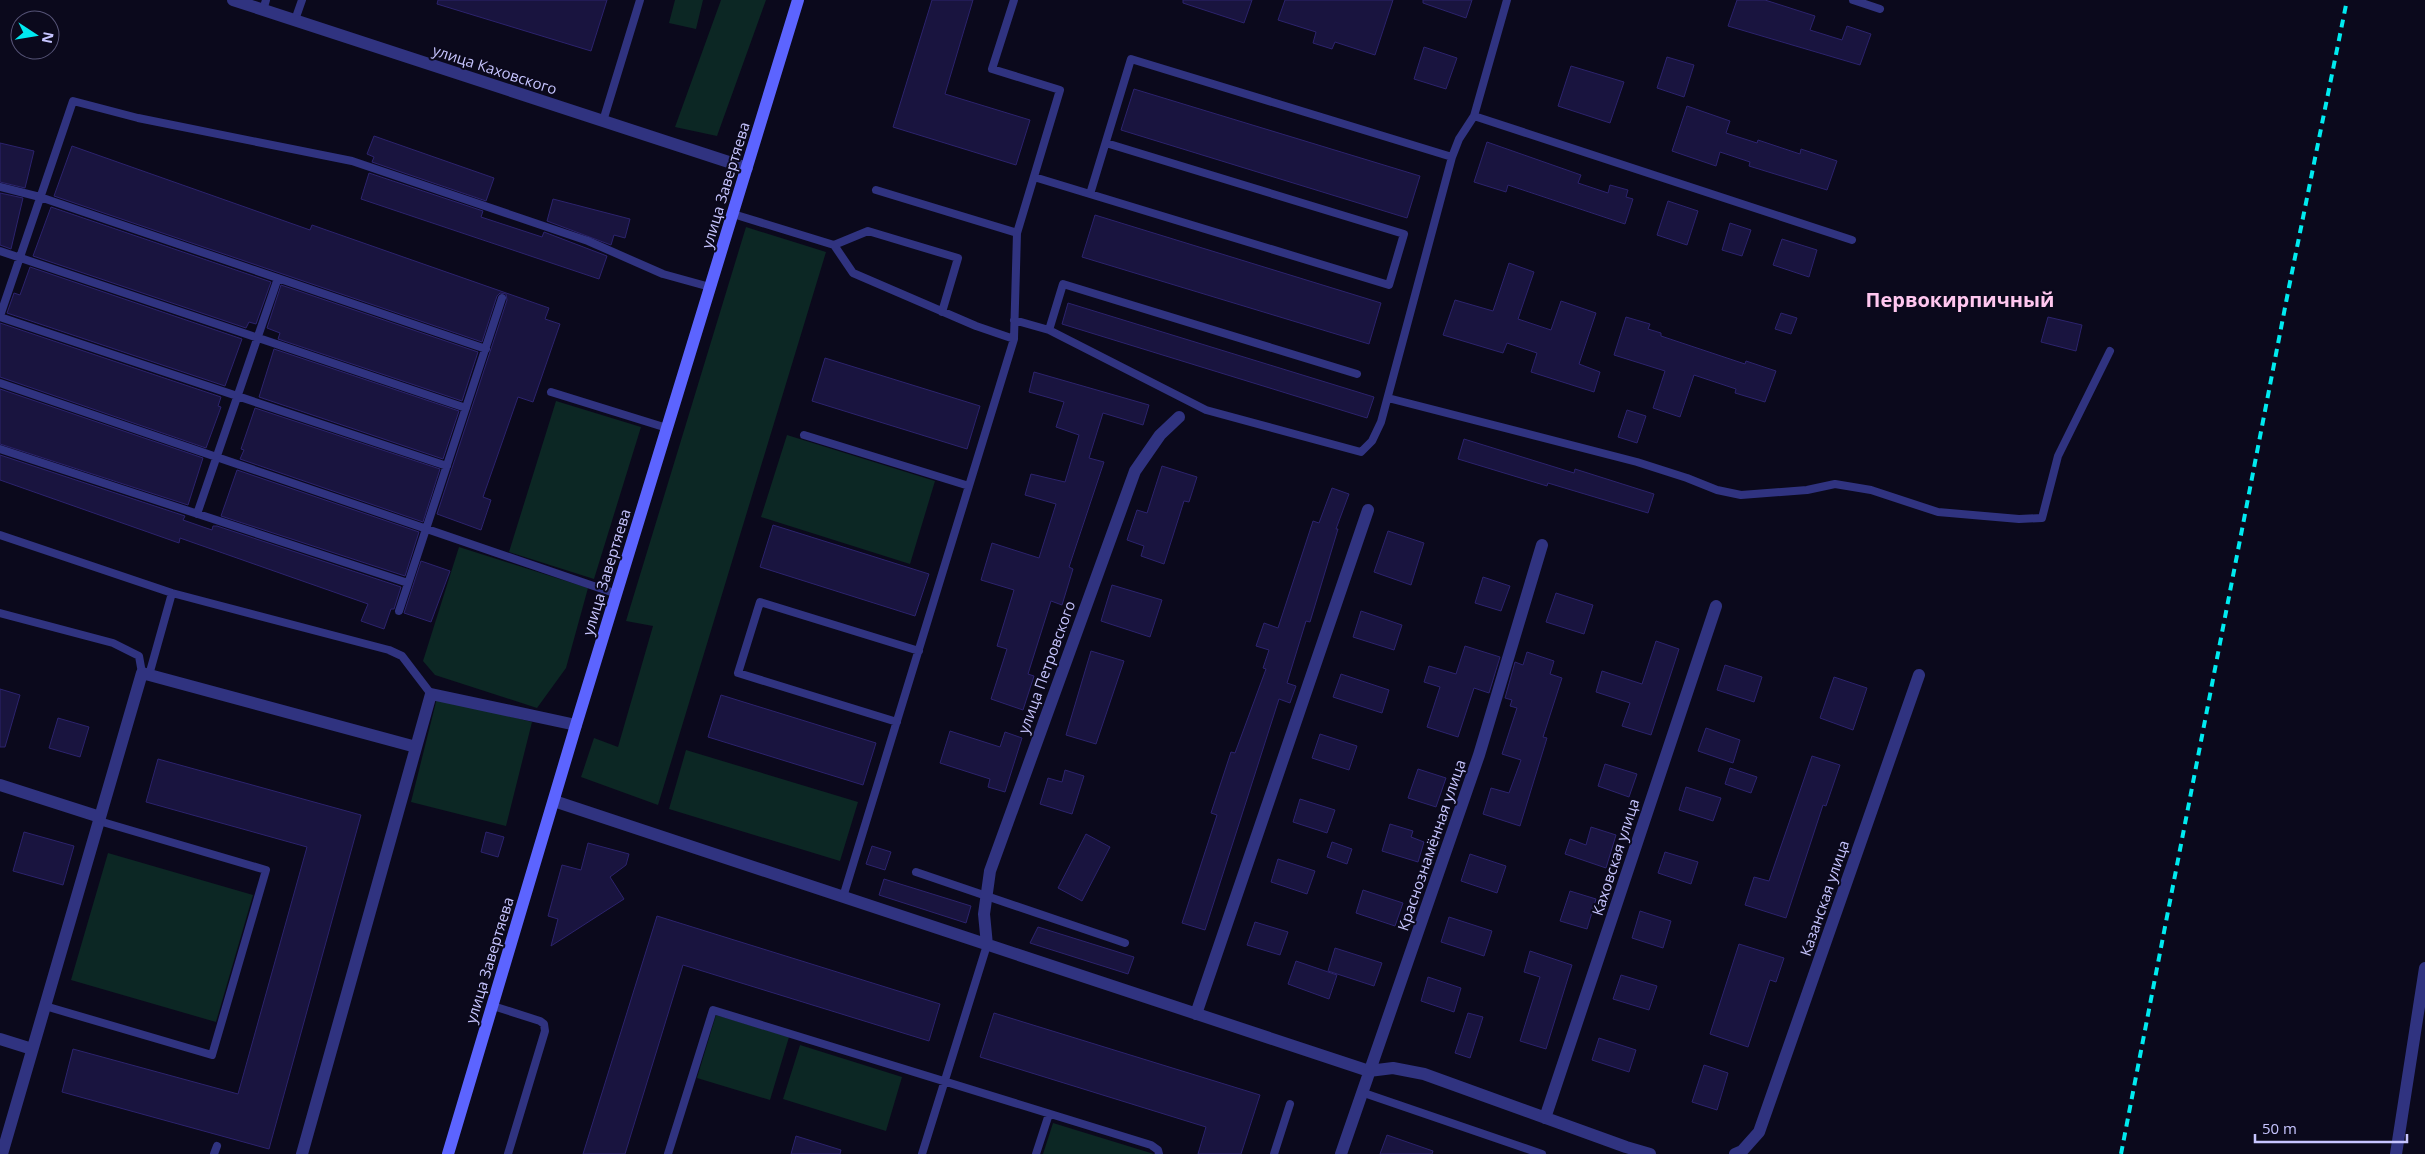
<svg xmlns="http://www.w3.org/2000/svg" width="2425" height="1154" viewBox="0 0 2425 1154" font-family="'Open Sans',sans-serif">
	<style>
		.green { fill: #0c2724 }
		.building { fill: #19143f; stroke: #2c236d }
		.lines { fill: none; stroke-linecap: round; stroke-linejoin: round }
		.service { stroke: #303380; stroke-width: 8 }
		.minor { stroke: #303380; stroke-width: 12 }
		.tertiary { stroke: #303380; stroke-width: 12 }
		.secondary { stroke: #5c64ff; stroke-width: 12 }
		.rail { stroke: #00eaf0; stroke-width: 4; stroke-dasharray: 8 6; stroke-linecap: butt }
		.labels { text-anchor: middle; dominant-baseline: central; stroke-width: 4; stroke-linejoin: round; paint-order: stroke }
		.street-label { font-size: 15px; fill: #c7c5ff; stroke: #0b091c }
		.district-label { font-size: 20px; font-weight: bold; fill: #ffc7ef; stroke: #0b091c }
	</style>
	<rect width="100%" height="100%" fill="#0b091c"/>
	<path class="green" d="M675,0h28l-7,29 -27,-6z
		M721,0h45l-49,136 -42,-9z
		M746,227l80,25 -168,553 -77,-28 13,-39 24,9 35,-121 -27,-5z
		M556,401l85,26 -47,152 -85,-27z
		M787,435l148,46 -25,83 -149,-47z
		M459,547l129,41 -22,80 -29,40 -102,-33 -12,-14z
		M437,698l95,24 -26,104 -95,-24z
		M686,750l172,52 -18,59 -171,-52z
		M108,853l145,42 -37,127 -145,-42z
		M716,1015l73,22 -19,63 -73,-22z
		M800,1045l102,32 -16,54 -103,-32z
		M1053,1123l101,31h-111z"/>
	<path class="building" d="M438,0h169l-16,51 -154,-47z
		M932,0h41l-28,94 85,26 -14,45 -123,-38z
		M1183,0h69l-8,23 -61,-20z
		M1285,0h108l-18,55 -40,-13 -3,7 -19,-6 3,-11 -38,-12z
		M1423,0h49l-6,18 -43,-15z
		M1737,0h28l50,16 -5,14 32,10 5,-14 24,8 -11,31 -132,-39z
		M1424,47l33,11 -11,31 -32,-10z
		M1667,57l27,8 -10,32 -27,-9z
		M1571,66l53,16 -14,41 -52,-17z
		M1134,89l286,87 -13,42 -286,-88z
		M1687,106l43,15 -4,12 31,10 1,-3 42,14 1,-5 36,12 -10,29 -78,-24 1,-4 -30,-10 -4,14 -44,-15z
		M374,136l120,42 -8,23 -114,-39 2,-5 -7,-3z
		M1487,142l94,33 -3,8 30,10 2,-8 18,5 -2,7 7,2 -8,25 -117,-39 -2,7 -32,-10z
		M0,143l34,8 -9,37 -25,-6z
		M72,146l238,84 2,-5 237,83 -4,11 15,5 -27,78 -15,-5 -35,100 8,3 -10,30 -44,-16 70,-214 -1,-6 -6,-1 -3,3 -15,46 -428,-146z
		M369,173l114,38 -2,6 61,20 2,-5 63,24 -8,23 -238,-80z
		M0,193l23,5 -12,51 -11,-4z
		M553,199l77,20 -5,19 -11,-3 -3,10 -64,-24z
		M1668,201l30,10 -11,34 -30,-10z
		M51,207l220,75 -15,42 -7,-2 -3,6 -213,-72z
		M1095,215l286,88 -12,41 -287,-87z
		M1730,223l21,7 -9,26 -20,-6z
		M1782,239l35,11 -8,27 -36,-12z
		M1509,263l25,9 -16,47 33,11 10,-29 35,12 -17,51 21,8 -6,20 -63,-20 6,-19 -30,-10 -4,10 -60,-18 12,-35 38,11z
		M30,267l212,72 -17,47 -218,-73 7,-20 6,2z
		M281,285l197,67 -16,49 -184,-62 2,-6 -13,-5z
		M1068,303l306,94 -7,21 -305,-94z
		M1781,313l16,5 -6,16 -16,-5z
		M1626,317l24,7 -2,5 13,4v3l84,28 1,-3 30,10 -11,31 -30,-9 1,-4 -42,-14 -14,42 -27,-9 12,-37 -51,-16z
		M2048,317l34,8 -6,26 -35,-9z
		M0,323l221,74 -3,9 3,1 -15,41 -206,-71z
		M274,349l185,62 -16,48 -184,-62z
		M825,358l155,48 -13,43 -155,-48z
		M1034,372l115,33 -6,20 -40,-12 -14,45 15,4 -35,105 4,2 -11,36 -11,-4 -23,73 6,2 -11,34 -32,-11 16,-50 -10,-3 17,-56 -33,-10 11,-37 47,15 17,-54 -31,-9 6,-21 34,8 14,-47 -23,-8 8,-25 -35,-10z
		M0,389l203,69 -15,47 -188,-61z
		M255,408l185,61 -17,53 -183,-63 4,-9 -3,-1z
		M1627,410l19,6 -9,27 -19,-6z
		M1464,439l110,34 1,-4 79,25 -6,19 -100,-30 -1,3 -89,-27z
		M0,455l185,61 -2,4 29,10 1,-4h4l184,61 -7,22h-3l-7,20 -23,-8 7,-17 -188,-66 -1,5 -179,-63z
		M1162,466l35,11 -8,25 -5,-1 -20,63 -23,-8 3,-10 -17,-6 10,-30 10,3z
		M237,470l182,62 -14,44 -184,-60z
		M1332,488l17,6 -13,35h2l-28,93 -4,-1 -19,62 9,3 -6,17 -11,-4 -74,231 -23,-7 35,-108 -6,-2 20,-61 4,1 31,-84 -3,-1 6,-18 -13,-4 8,-23 14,5 35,-107 6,2z
		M773,525l156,49 -14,42 -155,-49z
		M1388,531l36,12 -13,42 -37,-13z
		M421,561l29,10 -19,51 -27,-9z
		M1483,577l27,9 -9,25 -26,-8z
		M1112,585l50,15 -12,37 -49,-16z
		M1556,593l37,12 -9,29 -38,-12z
		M1361,611l41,14 -8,25 -41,-13z
		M1656,641l23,8 -28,86 -29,-9 8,-23 -34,-11 6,-21 40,13z
		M1465,646l35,11 -11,36 -15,-5 -16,49 -31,-10 13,-40 -16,-5 5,-16 27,8z
		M1091,651l33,10 -28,83 -30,-9z
		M1527,652l27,9 -4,13 12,4 -19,59 4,1 -27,88 -37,-12 8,-26 18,5 12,-33 -19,-6 15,-46 -7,-2 2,-6 -7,-2 10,-36 8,3z
		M1725,665l37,12 -8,25 -37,-12z
		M1341,674l48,16 -7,23 -49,-16z
		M1834,677l33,11 -14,42 -33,-12z
		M0,689l20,6 -15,52h-5z
		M721,695l155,48 -13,42 -155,-48z
		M58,718l31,9 -9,30 -31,-9z
		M1706,728l34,12 -7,23 -35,-12z
		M950,731l50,16 5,-15 17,6 -17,54 -17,-5 2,-8 -50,-16z
		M1320,734l37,12 -8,24 -37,-12z
		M1812,756l28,9 -14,41 -3,-1 -37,113 -41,-13 9,-28 15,4z
		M158,759l203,56 -92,334 -207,-57 11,-43 165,45 69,-247 -161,-45z
		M1605,764l32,10 -8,23 -31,-11z
		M1730,768l27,9 -6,16 -26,-9z
		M1418,769l28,9 -10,29 -28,-9z
		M1065,770l19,6 -12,38 -32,-10 8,-26 14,4z
		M1686,787l35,11 -8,23 -34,-11z
		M1300,799l35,11 -8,23 -34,-11z
		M1390,824l23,7 -2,6 13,5 -6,20 -36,-11z
		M1591,827l25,8 -10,33 -41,-14 5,-15 16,6z
		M24,832l50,14 -11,39 -50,-14z
		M486,832l18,5 -6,20 -17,-5z
		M1086,834l24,13 -28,54 -24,-13z
		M1332,842l20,7 -5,15 -20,-7z
		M588,843l41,11 -3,11 -16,12 14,22 -73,47 7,-27 -10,-3 14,-51 19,5z
		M872,846l19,6 -6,18 -19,-6z
		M1665,852l33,10 -7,22 -33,-11z
		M1470,854l36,12 -9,27 -36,-12z
		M1278,859l37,12 -8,23 -36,-12z
		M884,879l87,27 -5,17 -87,-28z
		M1363,890l40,13 -8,23 -39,-13z
		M1570,891l26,8 -9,30 -27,-8z
		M1640,911l31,10 -8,27 -31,-10z
		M657,916l283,88 -11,37 -246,-76 -58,189h-42z
		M1449,917l43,14 -8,25 -43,-14z
		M1255,922l33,10 -8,23 -33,-10z
		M1038,927l96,30 -6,17 -98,-31z
		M1739,944l45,14 -8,24 -6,-2 -22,67 -38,-13z
		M1335,948l47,15 -8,23 -46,-15z
		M1530,951l42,14 -26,84 -26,-8 20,-64 -16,-5z
		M1296,961l41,14 -8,24 -41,-15z
		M1621,975l36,11 -8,24 -36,-11z
		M1428,977l33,11 -7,24 -33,-11z
		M994,1013l266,82 -19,59h-43l8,-27 -226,-70z
		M1468,1013l15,4 -13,41 -15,-5z
		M1599,1038l37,12 -7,22 -37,-12z
		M1704,1065l24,8 -11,37 -25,-8z
		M1387,1135l46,16 -1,3h-52z
		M796,1136l45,14 -1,4h-49z"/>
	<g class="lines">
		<path class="service" d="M1853,0l27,9
			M263,10l3,-10
			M295,20l7,-20
			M1474,116l378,124
			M603,121l37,-121
			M1034,177l355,108 15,-51 -298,-91
			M0,187l40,10 446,152
			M876,190l141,43
			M1090,194l41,-135 321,98
			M733,214l101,31 19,28 123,53 38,13
			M834,245l34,-14 90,27 -16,54
			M0,251l466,157
			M0,316l73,-215 65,17 214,43 236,80 75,33 47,13
			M0,317l447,149
			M1014,320l35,10 157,80 155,42 11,-11 9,-19 71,-265 7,-18 15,-23 33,-116
			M1049,330l14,-46 294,90
			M0,383l617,211
			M551,392l116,36
			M1388,398l249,64 50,16 30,12 24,5 66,-5 28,-6 36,6 67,22 81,7 23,-1 16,-62 52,-105
			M804,435l165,51
			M0,449l408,134
			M197,514l81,-236
			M0,535l172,58 217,57 13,6 29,38
			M399,611l103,-313
			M0,613l113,30 26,13 3,17
			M149,675l23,-82
			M897,722l-159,-49 22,-71 159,49
			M916,872l209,71
			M843,897l171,-558 3,-106 43,-143 -68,-21 22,-69
			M45,1006l167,49 54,-185 -167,-49
			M493,1006l47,15 4,3 1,7 -37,123
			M1361,1092l181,62
			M214,1154l3,-8
			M668,1154l45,-144 438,135 7,5 1,4
			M922,1154l65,-209
			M1036,1154l13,-40
			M1274,1154l16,-50"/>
		<path class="minor" d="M233,0l514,168
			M0,785l100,32
			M554,801l815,270 24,-3 31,6 202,73 24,7
			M987,945l-3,-31 6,-43 145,-400 25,-36 19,-18
			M1196,1014l172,-504
			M0,1039l32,10
			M1545,1118l171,-512
			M2,1154l140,-481 274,74
			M302,1154l129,-460 145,31
			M1341,1154l138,-399 63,-210
			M1735,1154l7,-3 17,-19 160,-457"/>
		<path class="tertiary" d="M2396,1154l29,-186"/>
		<path class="secondary" d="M448,1154l128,-429 222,-725"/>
		<path class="rail" d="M2121,1154l168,-867 58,-287"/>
	</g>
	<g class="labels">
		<g class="street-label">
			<text transform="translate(495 69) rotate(18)">улица Каховского</text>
			<text transform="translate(725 185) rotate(-73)">улица Завертяева</text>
			<text transform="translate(606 572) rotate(-73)">улица Завертяева</text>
			<text transform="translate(1046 667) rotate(-70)">улица Петровского</text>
			<text transform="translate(1431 845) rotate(-71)">Краснознамённая улица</text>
			<text transform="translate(1615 857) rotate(-72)">Каховская улица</text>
			<text transform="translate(1824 898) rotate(-71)">Казанская улица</text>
			<text transform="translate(489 960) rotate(-73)">улица Завертяева</text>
		</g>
		<g class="district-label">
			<text x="1960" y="299">Первокирпичный</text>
		</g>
	</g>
	<g transform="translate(35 35) rotate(102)"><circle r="24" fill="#0b091c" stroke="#565477"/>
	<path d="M0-4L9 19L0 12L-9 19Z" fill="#00eaf0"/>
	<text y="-8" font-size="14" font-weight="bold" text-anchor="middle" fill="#c7c5ff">N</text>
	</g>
	<path d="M2255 1134v8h152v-8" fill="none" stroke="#c7c5ff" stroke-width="2.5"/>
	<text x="2262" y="1134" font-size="15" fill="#c7c5ff" stroke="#0b091c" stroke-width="4" paint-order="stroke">50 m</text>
</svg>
